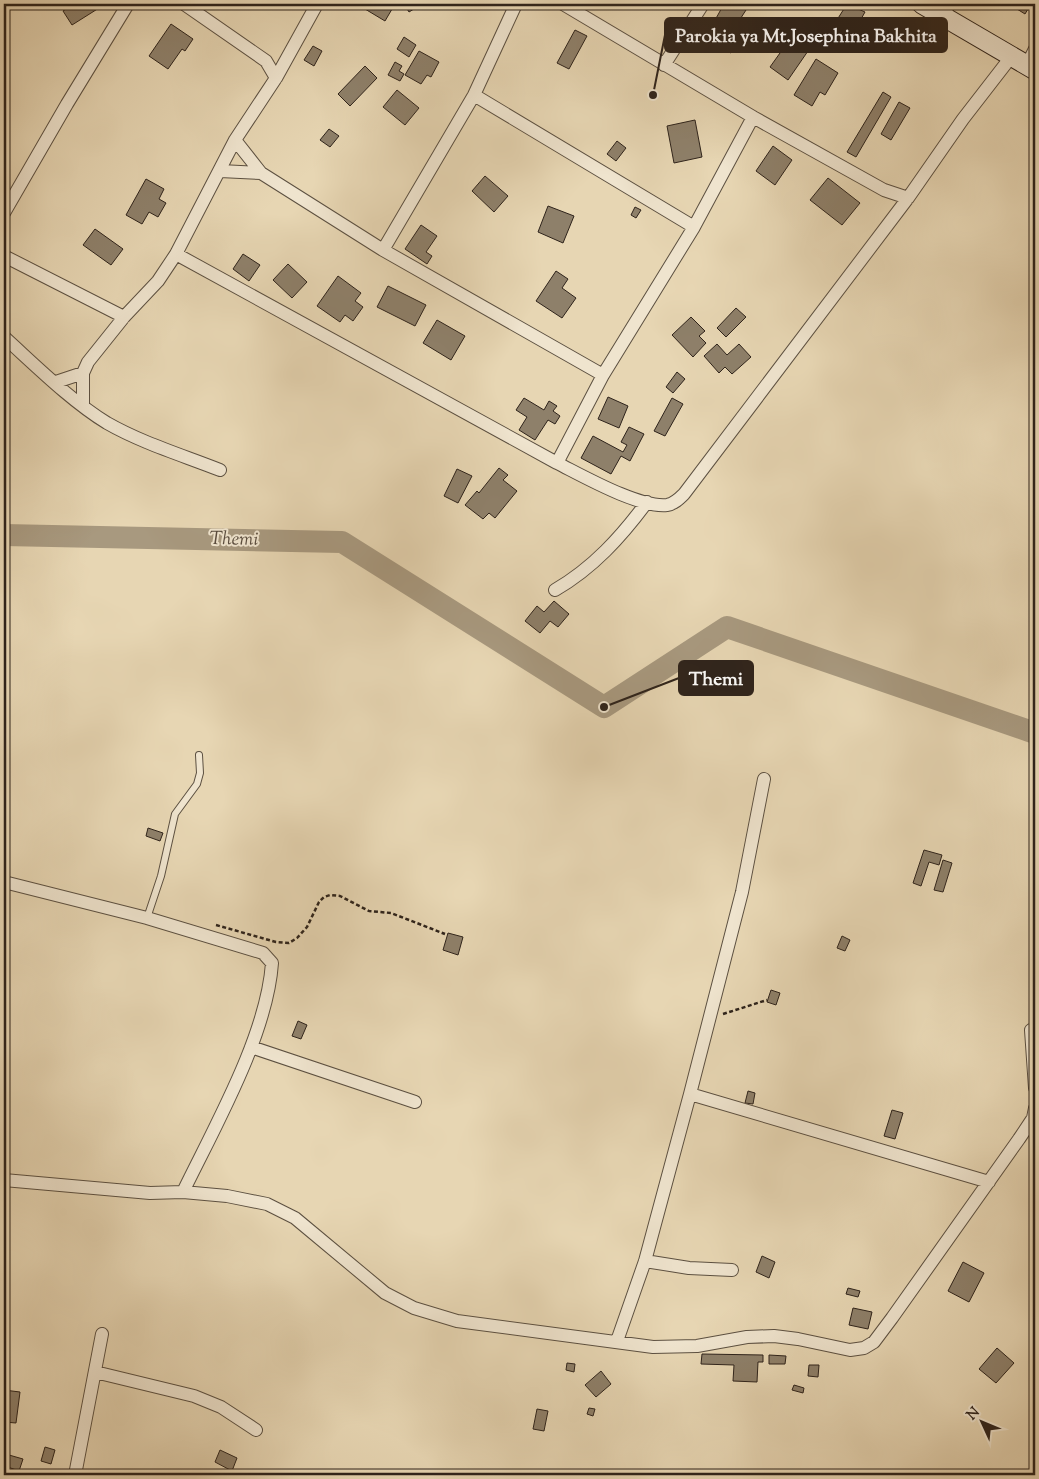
<svg xmlns="http://www.w3.org/2000/svg" width="1039" height="1479" viewBox="0 0 1039 1479" font-family="'Sorts Mill Goudy',serif">
	<style>
		.lines { fill: none; stroke-linecap: round; stroke-linejoin: round }
		.river { stroke: #a8997f; stroke-width: 22 }
		.building { fill: #8e806a; stroke: #2e231b }
		.lane-casing { stroke: #5c5041; stroke-width: 8 }
		.street-casing { stroke: #5c5041; stroke-width: 14 }
		.secondary-casing { stroke: #2e231b; stroke-width: 21 }
		.path { stroke: #2e231b; stroke-width: 2.5; stroke-dasharray: 4 2.5; stroke-linecap: butt }
		.lane { stroke: #efe4ce; stroke-width: 6 }
		.street { stroke: #efe4ce; stroke-width: 12 }
		.secondary { stroke: #efe4ce; stroke-width: 19 }
		.labels { text-anchor: middle; dominant-baseline: central; stroke-width: 4; stroke-linejoin: round; paint-order: stroke }
		.water-label { font-size: 19px; font-style: italic; fill: #594c3e; stroke: #efe4ce }
		.leader { fill: none; stroke: #2e231b; stroke-width: 2 }
		.callout-dot { fill: #2e231b; stroke: #efe4ce; stroke-width: 2 }
		.callout { fill: #2e231b; stroke: #2e231b; stroke-width: 2 }
		.callout-label { font-size: 19px; text-anchor: middle; font-weight: bold; fill: #fff }
	</style>
	<rect width="100%" height="100%" fill="#e7d6b3"/>
	<filter id="stains"><feTurbulence type="fractalNoise" baseFrequency=".004" numOctaves="4"/><feColorMatrix values="0 0 0 0 .2 0 0 0 0 .09 0 0 0 0 .02 0 0 0 .5 -.17"/></filter>
	<radialGradient id="worn" r=".72"><stop offset=".6" stop-color="#630" stop-opacity="0"/><stop offset="1" stop-color="#630" stop-opacity=".3"/></radialGradient>
	<g class="lines">
		<path class="river" d="M4,535l338,7 262,165 123,-80 308,106"/>
	</g>
	<path class="building" d="M74,4h22l3,4 -27,17 -9,-14z
		M369,4h26l-10,17 -20,-12z
		M404,4h18l-13,8z
		M724,4h11l11,6 -9,14 8,4 -14,25 -26,-15z
		M847,4l18,8 -17,30 -18,-11z
		M1009,4h22l-6,10z
		M171,24l22,15 -8,12 -3,-2 -14,20 -19,-13z
		M575,30l12,6 -18,33 -12,-6z
		M404,37l12,8 -7,12 -12,-8z
		M790,39l18,12 -20,29 -18,-13z
		M313,46l9,5 -8,15 -10,-6z
		M419,51l20,11 -8,15 -4,-2 -6,9 -16,-9z
		M816,59l22,14 -13,22 -5,-3 -8,14 -18,-11z
		M395,62l7,4 -3,5 5,3 -4,7 -12,-6z
		M365,66l12,12 -27,28 -12,-12z
		M397,90l22,18 -14,17 -22,-18z
		M883,92l8,5 -35,60 -9,-5z
		M899,102l11,6 -19,32 -10,-6z
		M695,120l7,37 -28,6 -7,-37z
		M329,129l10,7 -9,11 -10,-7z
		M617,141l9,7 -10,13 -9,-7z
		M773,146l19,14 -17,25 -19,-14z
		M485,176l23,20 -14,16 -22,-21z
		M828,178l32,25 -18,22 -32,-25z
		M146,179l18,10 -5,10 7,4 -8,14 -9,-5 -7,12 -16,-9z
		M548,206l26,10 -11,27 -25,-11z
		M635,207l6,3 -5,8 -5,-3z
		M421,225l16,11 -11,16 6,4 -5,8 -22,-15z
		M95,229l28,20 -12,16 -28,-20z
		M243,254l17,11 -11,16 -16,-12z
		M288,264l19,18 -15,16 -19,-18z
		M556,271l12,8 -6,9 14,10 -14,20 -26,-17z
		M338,276l23,17 -6,8 8,6 -10,14 -8,-6 -5,7 -23,-16z
		M388,286l38,19 -11,21 -38,-19z
		M736,308l10,9 -20,20 -9,-9z
		M691,317l14,14 -6,5 7,7 -13,14 -21,-22z
		M437,320l28,16 -14,24 -28,-17z
		M717,344l10,11 12,-11 12,13 -19,17 -7,-7 -6,6 -15,-17z
		M677,372l8,7 -12,14 -7,-6z
		M608,397l20,9 -9,22 -21,-9z
		M524,398l20,12 5,-9 8,5 -4,5 7,5 -5,8 -7,-4 -13,20 -16,-10 8,-13 -11,-7z
		M672,398l11,6 -18,32 -11,-5z
		M629,427l15,7 -14,27 -9,-5 -10,18 -30,-16 12,-22 30,16 4,-7 -6,-3z
		M499,468l9,7 -5,5 14,11 -22,27 -6,-5 -6,6 -18,-14 12,-14 2,2z
		M457,469l15,7 -14,27 -14,-7z
		M554,601l15,13 -11,13 -8,-6 -10,12 -15,-12 12,-15 7,6z
		M148,828l15,5 -3,8 -14,-5z
		M924,850l18,5 -3,10 -10,-3 -8,24 -8,-3z
		M943,860l9,3 -9,29 -9,-2z
		M448,933l15,4 -5,18 -15,-5z
		M842,936l8,4 -5,11 -8,-3z
		M771,990l9,3 -4,12 -9,-3z
		M298,1021l9,4 -6,14 -9,-3z
		M748,1091l7,2 -2,11 -8,-1z
		M892,1110l11,3 -8,26 -11,-3z
		M762,1256l13,6 -6,16 -13,-6z
		M963,1262l21,11 -15,29 -21,-11z
		M848,1288l12,3 -2,6 -12,-3z
		M853,1308l19,4 -4,17 -19,-4z
		M997,1348l17,15 -18,20 -17,-14z
		M702,1354l61,1v7h-5l-1,20 -24,-1 1,-16 -33,-1z
		M769,1355l17,1 -1,8h-16z
		M567,1363l8,1 -1,8 -8,-2z
		M809,1365h10l-1,12 -10,-1z
		M601,1371l10,13 -15,13 -11,-12z
		M794,1385l10,3 -1,5 -11,-3z
		M4,1390l16,2 -4,31 -12,-1z
		M589,1408l6,1 -2,7 -6,-2z
		M537,1409l11,2 -4,20 -11,-2z
		M45,1447l10,3 -4,14 -10,-3z
		M220,1450l17,8 -5,13 -17,-9z
		M9,1455l14,4 -4,12 -14,-5z"/>
	<g class="lines">
		<defs>
			<path id="lane" d="M147,918l14,-42 14,-62 22,-30 3,-11 -1,-18"/>
			<path id="street" d="M184,4l82,57 10,17
				M563,4l190,113 131,73 24,8
				M943,16l6,-12
				M664,65l39,-61
				M1027,65l8,-16
				M474,95l220,132
				M235,140l26,33
				M220,171l41,2 122,77 220,125
				M4,213l63,-109 61,-100
				M383,250l91,-155 42,-91
				M176,254l381,209c26,13 82,45 110,42 7,-1 12,-6 17,-11l224,-296 55,-79 48,-62
				M4,256l120,61
				M4,337c31,28 67,64 103,86 35,20 75,32 113,47
				M56,382l27,-9
				M83,406v-33l5,-11 36,-45 34,-36 18,-27 59,-114 41,-62 41,-74
				M557,463l46,-88 91,-148 59,-110
				M555,590c38,-22 66,-53 92,-88
				M4,882l143,36 116,35 9,10c-5,72 -57,163 -89,229
				M1031,1030l4,58
				M251,1047l164,55
				M690,1094l299,88
				M4,1180l146,13 33,-1 44,4 40,8 28,14 90,75 29,15 43,13 196,26 44,-1 50,-9 27,-1 24,3 52,11 14,-2 10,-6 18,-24 127,-179 14,-21 2,-10
				M645,1261l44,7 43,2
				M617,1341l28,-80 45,-167 52,-202 22,-113
				M95,1372l99,24 27,11 35,23
				M75,1475l27,-141"/>
			<path id="secondary" d="M922,4l113,66"/>
		</defs>
		<use href="#lane" class="lane-casing"/>
		<use href="#street" class="street-casing"/>
		<use href="#secondary" class="secondary-casing"/>
		<path class="path" d="M216,925l60,17 13,1 8,-5 10,-11 12,-25 5,-5 6,-2 10,1 29,15 22,2 54,21
			M723,1014l44,-14"/>
		<use href="#lane" class="lane"/>
		<use href="#street" class="street"/>
		<use href="#secondary" class="secondary"/>
	</g>
	<g class="labels">
		<g class="water-label">
			<text transform="translate(234 540) rotate(1)">Themi</text>
		</g>
	</g>
	<path class="leader" d="M653 95L665 35M604 707L679 678"/>
	<g class="callout-dot">
		<circle cx="653" cy="95" r="5"/>
		<circle cx="604" cy="707" r="5"/>
	</g>
	<g class="callout">
		<rect x="665" y="18" width="282" height="34" rx="5"/>
		<rect x="679" y="661" width="74" height="34" rx="5"/>
	</g>
	<g class="callout-label">
		<text x="806" y="42">Parokia ya Mt.Josephina Bakhita</text>
		<text x="716" y="685">Themi</text>
	</g>
	<rect width="1039" height="1479" fill="none" stroke="#e7d6b3" stroke-width="20"/>
	<rect x="5" y="5" width="1029" height="1469" fill="none" stroke="#2e231b" stroke-width="2.5"/>
	<rect x="10" y="10" width="1019" height="1459" fill="none" stroke="#2e231b"/>
	<g transform="translate(982 1422) rotate(314)" stroke="#efe4ce" stroke-width="4" paint-order="stroke">
	<path d="M0-4L9 19L0 12L-9 19Z" fill="#2e231b"/>
	<text y="-8" font-size="14" font-weight="bold" text-anchor="middle" fill="#2e231b">N</text>
	</g>
	<rect width="100%" height="100%" filter="url(#stains)"/>
	<rect width="100%" height="100%" fill="url(#worn)"/>
</svg>
